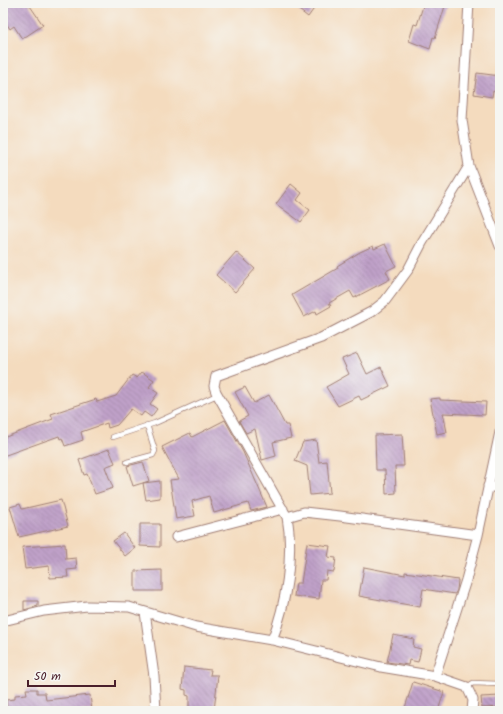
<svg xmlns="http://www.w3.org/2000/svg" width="503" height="714" viewBox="0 0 503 714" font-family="Kalam,sans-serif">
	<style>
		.building { fill: url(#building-back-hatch) }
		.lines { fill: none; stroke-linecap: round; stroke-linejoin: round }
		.lane-casing { stroke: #9f7d74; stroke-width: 6 }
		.street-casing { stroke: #9f7d74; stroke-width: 11 }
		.lane { stroke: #fff; stroke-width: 4.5 }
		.street { stroke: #fff; stroke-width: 9 }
	</style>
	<defs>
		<pattern id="building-back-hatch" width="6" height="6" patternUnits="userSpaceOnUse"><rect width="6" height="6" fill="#c0a1c9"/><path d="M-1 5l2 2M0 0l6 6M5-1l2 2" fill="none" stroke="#9e83a3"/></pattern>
	</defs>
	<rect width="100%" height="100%" fill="#f6f6f2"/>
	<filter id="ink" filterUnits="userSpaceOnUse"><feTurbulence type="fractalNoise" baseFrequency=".025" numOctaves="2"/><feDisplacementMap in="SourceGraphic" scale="8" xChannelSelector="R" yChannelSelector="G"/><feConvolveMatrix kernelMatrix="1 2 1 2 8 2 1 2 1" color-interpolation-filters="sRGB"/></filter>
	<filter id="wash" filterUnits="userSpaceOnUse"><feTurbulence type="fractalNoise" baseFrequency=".012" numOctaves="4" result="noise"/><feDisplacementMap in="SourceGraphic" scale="16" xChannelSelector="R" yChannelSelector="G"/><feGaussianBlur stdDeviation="0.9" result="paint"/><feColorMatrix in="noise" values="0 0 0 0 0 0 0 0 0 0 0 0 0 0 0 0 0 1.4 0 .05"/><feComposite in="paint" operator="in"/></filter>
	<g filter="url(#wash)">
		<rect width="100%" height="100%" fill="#f4dbbe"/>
		<g id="blocks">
			<path class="building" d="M3,3h25l15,22 -21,14 -8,-13 -4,3 -7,-11z
				M290,3h28l-10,14z
				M424,3h22l-11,35 -2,-1 -3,12 -21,-8 5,-17 3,1z
				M477,73l23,3v17l-7,-2 -1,6 -18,-3z
				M291,184l11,9 -5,7 13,10 -9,12 -25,-18z
				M385,244l11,22 -10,5 4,8 -36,19 -4,-7 -21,12 2,3 -14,8 -1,-3 -12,6 -12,-22 46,-27 -1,-2 23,-14 13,-6 1,3z
				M236,252l19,17 -20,23 -19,-17z
				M357,353l10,21 14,-7 9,19 -29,14 -2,-4 -21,10 -12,-19 23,-13 -7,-15z
				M142,372l12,8 -5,7 9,6 -8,11 7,5 -6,8 -7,-5 -3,4 -10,-7 -14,16 -9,3 -1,-5 -26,9 2,8 -18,6 -3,-8 -2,1 -1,-3 -56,20v-18l50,-19 -2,-5 45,-15 1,3 19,-6 16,-21 5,3z
				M245,387l9,16 15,-8 16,30h3l3,13 -18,4 3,14 -14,4 -7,-31 -9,4 -7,-12 9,-5 -13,-24z
				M440,398v2l46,2 -1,13 -42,-2 4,19 -10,2 -7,-35z
				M225,420l18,32 24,55 -16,4 -3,-8 -34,10 -5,-17 -17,5 3,15 -19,3 -6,-39 9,-1 -17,-32 28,-14 2,4z
				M402,434l2,32h-9l1,27 -10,1 -1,-24h-9l-1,-35z
				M316,440l3,22 8,-1 3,32 -20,2 -3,-29 -12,-5 8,-19z
				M109,449l6,14 -10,4 8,21 -18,6 -8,-20 -3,1 -5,-15z
				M143,462l6,19 -16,5 -6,-20z
				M160,481v17l-14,2 -3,-17z
				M61,500l7,26 -49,11 -9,-30 10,-3 2,5z
				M140,524h20v23l-20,-1z
				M124,533l11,15 -10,8 -12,-15z
				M307,543l23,3 -2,11 8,1 -2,14 -7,-1 -1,9h-5l-2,19 -25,-3 2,-13h5z
				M65,544l1,15 10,-1 1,11 -10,1 1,7 -18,1 -1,-12 -24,3 -3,-22z
				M364,567l41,8v-3l53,8 -1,10 -2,4 -32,-5 -3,18 -61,-11z
				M162,570v21h-27v-20z
				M24,601h14v5l-14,4z
				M393,635l21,4 -1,8 8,2 -3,13 -9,-2 -1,5 -21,-3z
				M184,667l27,3 -1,5h8l-4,36h-25v-15l-3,-1v-5l-4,-1z
				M413,682l31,10 -6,19h-34z
				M26,689h11v4h8l1,7 44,-5 2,16 -85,-1 -1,-10 9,-1v-4l12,-1z
				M500,696v11l-18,1 -1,-11z"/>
		</g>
	</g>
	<g filter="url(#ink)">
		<use href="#blocks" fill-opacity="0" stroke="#9f7d74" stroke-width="1"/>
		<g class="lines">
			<defs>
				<path id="lane" d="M113,437l42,-14 62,-28
					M127,462l26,-7 2,-4 -8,-26
					M467,687l6,-4 27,1"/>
				<path id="street" d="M469,3l-7,117 7,46 31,80
					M488,486l12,2
					M287,517l17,-5 36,4 138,19
					M176,537l107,-28
					M145,612l9,64 2,35
					M3,621l41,-10 43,-5 42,1 67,20 76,13 109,27 54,9 31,-96 12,-45 22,-103
					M272,640c14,-35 22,-86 15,-123l-71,-125 -2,-6 2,-10 105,-38 50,-26 14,-11 23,-31 14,-27 47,-77
					M435,676l32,11 6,13 -1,11"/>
			</defs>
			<use href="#lane" class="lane-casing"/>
			<use href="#street" class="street-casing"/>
			<use href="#lane" class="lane"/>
			<use href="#street" class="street"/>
		</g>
	</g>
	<rect width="503" height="714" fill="none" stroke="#f6f6f2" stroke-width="16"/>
	<path d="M28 680v6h87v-6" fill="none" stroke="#4a1f2b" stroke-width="2"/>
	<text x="34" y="680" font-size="12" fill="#4a1f2b" stroke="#f6f6f2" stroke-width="3" paint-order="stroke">50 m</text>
</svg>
